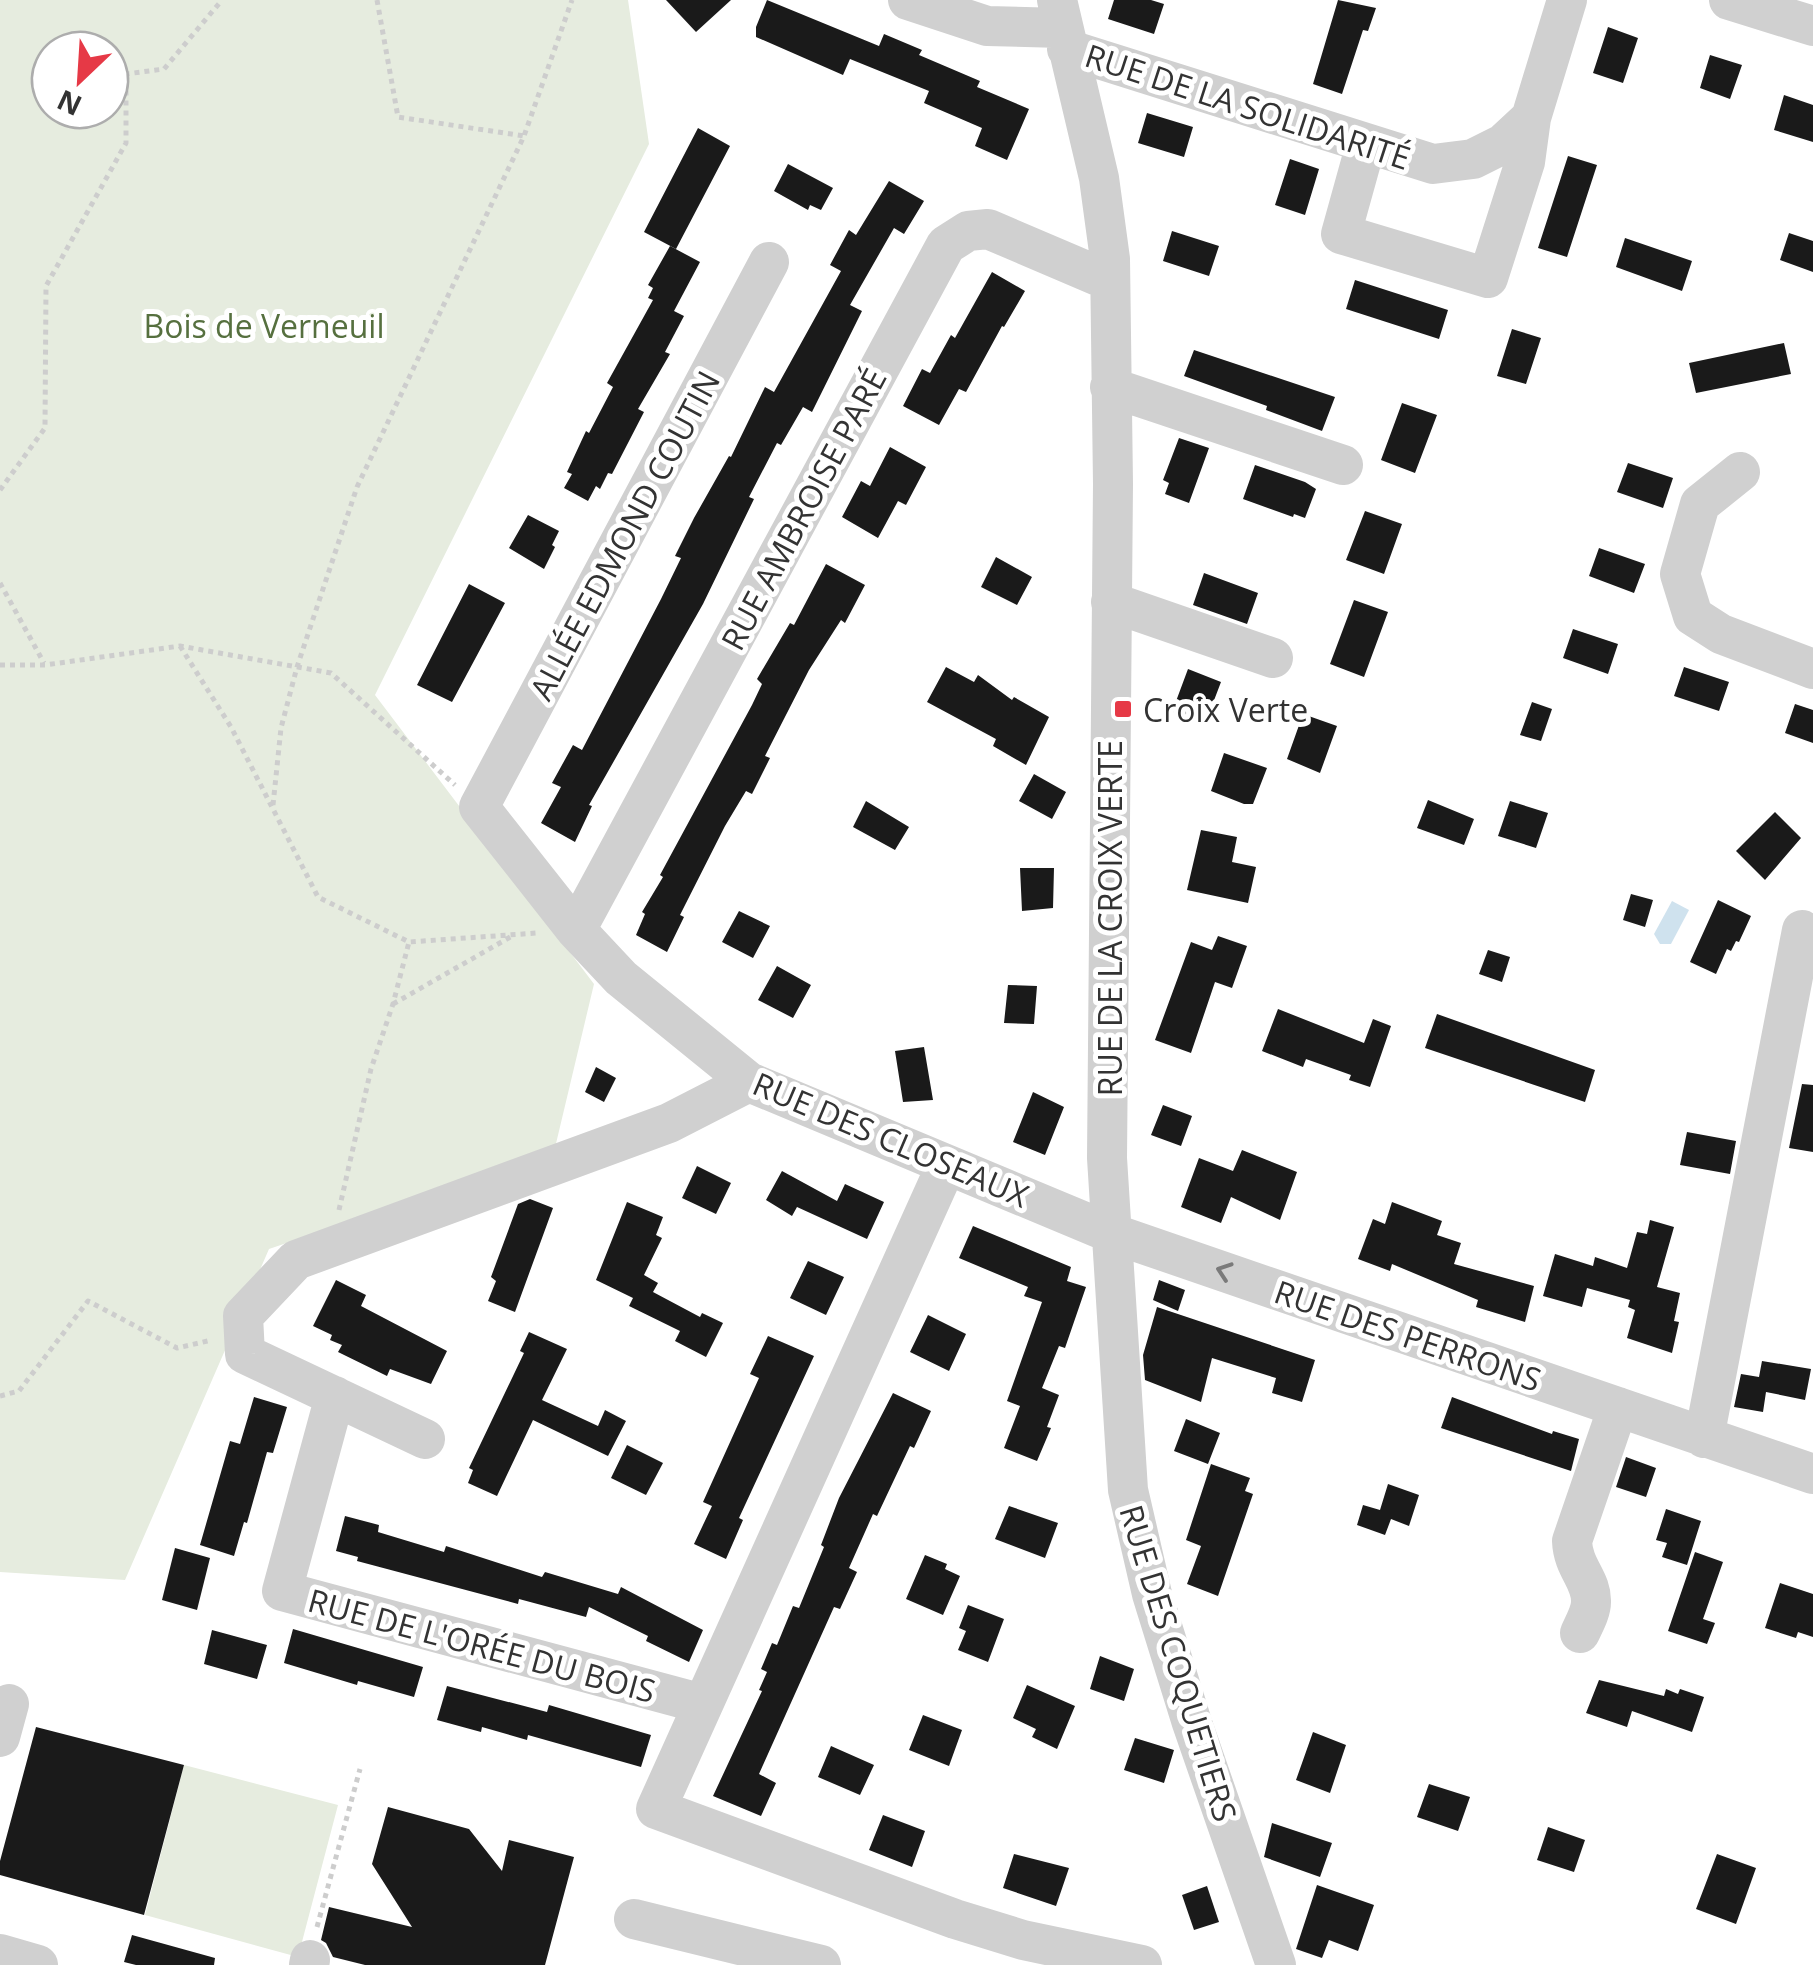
<svg xmlns="http://www.w3.org/2000/svg" width="1813" height="1965" viewBox="0 0 1813 1965" font-family="'Open Sans',sans-serif">
	<style>
		.green { fill: #e6ecdf; fill-rule: evenodd }
		.water { fill: #cfe2ee }
		.building { fill: #1a1a1a }
		.lines { fill: none; stroke-linecap: round; stroke-linejoin: round }
		.path { stroke: #cdcdcd; stroke-width: 5; stroke-dasharray: 5 5; stroke-linecap: butt }
		.minor { stroke: #d0d0d0; stroke-width: 40 }
		.oneway { stroke: #7a7a7a }
		.poi-dot { fill: #e63946; stroke: #fff; stroke-width: 4 }
		.labels { text-anchor: middle; dominant-baseline: central; stroke-width: 10; stroke-linejoin: round; paint-order: stroke }
		.street-label { font-size: 32px; fill: #333; stroke: #fff }
		.park-label { font-size: 32px; fill: #56703f; stroke: #fff }
		.poi-label { font-size: 32px; fill: #333; stroke: #fff; text-anchor: start }
	</style>
	<rect width="100%" height="100%" fill="#fff"/>
	<path class="green" d="M0,0h628l21,144 -274,551 219,289 -40,168 -285,97 -144,331 -125,-8zM50,50h60v60h-60z
		M184,1765l154,40 -40,152 -153,-42z"/>
	<path class="water" d="M1672,901l17,9 -18,34h-11l-6,-10z"/>
	<path class="building" d="M666,0h65l-35,32z
		M767,0l112,46 5,-12 38,16 -3,5 61,26 -3,6 52,22 -22,51 -32,-14 7,-18 -58,-25 5,-12 -79,-32 -7,16 -87,-38v-10z
		M1114,0h37l13,4 -10,30 -46,-15z
		M1338,0l38,8 -8,23 -5,-1 -21,64 -29,-10z
		M1608,27l30,11 -15,45 -30,-10z
		M1710,55l32,10 -12,34 -30,-11z
		M1784,95l29,10v37l-39,-12z
		M1147,113l46,14 -9,30 -46,-14z
		M698,128l32,18 -54,103 -32,-17z
		M1568,156l29,9 -30,92 -29,-9z
		M1290,159l29,10 -14,46 -30,-10z
		M788,164l45,24 -12,22 -11,-5 -2,5 -34,-19z
		M889,181l35,20 -20,33 -10,-6 -44,77 12,6 -50,101 -9,-5 -22,38 -4,-2 -28,54 5,2 -51,105 -114,201 3,1 -17,36 -34,-19 20,-36 -9,-4 21,-38 9,5 79,-151 20,-41 -6,-2 19,-38 35,-62 2,1 34,-70 9,5 67,-121 -11,-6 19,-35 7,5z
		M1172,231l47,15 -10,30 -46,-15z
		M1789,233l24,8v31l-33,-12z
		M1625,238l67,23 -10,30 -66,-24z
		M670,246l30,16 -26,49 10,5 -19,36 5,2 -32,55 6,3 -32,62 -4,-1 -8,16 -4,-3 -8,15 -24,-13 8,-14 -5,-2 19,-41 3,2 24,-46 -6,-4 46,-83 -5,-2 5,-10 -5,-3z
		M992,272l33,19 -21,36 -2,-1 -36,66 -7,-3 -20,36 -36,-19 19,-37 8,4 21,-38 4,3z
		M1355,280l93,30 -9,29 -93,-30z
		M1512,329l29,9 -15,46 -29,-8z
		M1784,343l7,31 -95,19 -7,-30z
		M1194,350l141,47 -13,34 -56,-21 1,-4 -83,-30z
		M1402,403l35,12 -22,58 -34,-13z
		M1179,438l30,10 -20,55 -24,-9 4,-11 -6,-3z
		M890,447l36,20 -20,38 -8,-4 -20,37 -36,-21 19,-36 9,5z
		M1628,463l45,15 -10,30 -46,-16z
		M1255,465l50,17 11,7 -11,29 -11,-4 -1,3 -50,-18z
		M1365,511l37,13 -18,50 -38,-14z
		M528,515l31,16 -7,14 3,2 -11,22 -35,-21z
		M1599,548l46,16 -11,29 -45,-17z
		M996,557l36,20 -15,28 -36,-18z
		M826,564l39,21 -20,38 -4,-3 -32,50 -44,86 5,2 -18,36 -6,-3 -21,35 -45,89 4,2 -17,35 -31,-17 9,-21 -3,-2 21,-35 -3,-2 92,-170 10,-21 -5,-5 33,-56 4,2z
		M1204,573l54,20 -11,31 -54,-19z
		M469,584l36,19 -53,99 -35,-17z
		M1354,600l34,12 -24,65 -34,-13z
		M1573,629l45,15 -10,30 -45,-16z
		M946,667l28,15 4,-7 34,25 2,-3 35,20 -23,48 -33,-19 3,-7 -69,-37z
		M1684,667l45,15 -10,29 -45,-15z
		M1188,669l33,13 -16,42 -33,-12z
		M1532,702l20,7 -11,32 -21,-6z
		M1795,704l18,6v33l-28,-10z
		M1303,714l34,12 -17,47 -33,-14z
		M1224,753l43,15 -14,36h-9l-33,-13z
		M1034,774l32,18 -14,27 -33,-18z
		M1428,800l46,19 -10,26 -47,-17z
		M866,801l43,26 -14,23 -42,-23z
		M1510,801l38,12 -12,35 -38,-12z
		M1775,812l26,26 -36,42 -29,-29z
		M1201,830l36,7 -5,25 24,5 -8,36 -61,-13z
		M1020,868h34l-1,40 -31,3z
		M1631,894l22,6 -8,27 -22,-7z
		M1718,900l33,16 -12,26 -3,-1 -5,10 -4,-2 -11,25 -26,-12z
		M739,911l31,15 -17,32 -31,-16z
		M1218,936l29,10 -15,42 -17,-6 -24,71 -36,-13 36,-98 21,8z
		M1488,950l22,7 -8,25 -23,-8z
		M777,966l34,19 -18,33 -35,-18z
		M1008,985l29,1 -3,38 -30,-1z
		M1278,1009l86,34 9,-24 18,7 -21,61 -21,-7 2,-5 -45,-16 -3,8 -41,-16z
		M1437,1014l158,56 -10,32 -160,-54z
		M924,1047l9,53 -30,2 -8,-51z
		M596,1067l20,11 -12,24 -19,-10z
		M1802,1084l11,1v67l-24,-4z
		M1033,1092l31,15 -19,48 -32,-13z
		M1163,1105l29,11 -11,30 -30,-11z
		M1687,1132l49,9 -6,33 -50,-9z
		M1242,1150l55,22 -17,48 -49,-23 -10,26 -40,-16 18,-49 34,13z
		M697,1166l34,17 -15,31 -34,-16z
		M782,1171l55,30 8,-17 39,18 -17,37 -70,-32 -5,9 -26,-16z
		M530,1199l23,9 -38,104 -27,-11 8,-20 -5,-4 27,-73z
		M627,1202l36,15 -7,18 6,3 -18,37 14,8 -5,9 47,25 2,-4 21,10 -17,34 -31,-16 5,-10 -51,-25 4,-8 -37,-18z
		M1392,1202l50,19 -5,14 24,8 -7,21 80,22 -9,36 -49,-15 2,-7 -86,-36 -2,7 -32,-12 15,-40 12,5z
		M1650,1220l24,7 -17,60 23,6 -6,28 5,1 -7,31 -45,-15 8,-28 -7,-3 2,-7 -43,-12 -5,19 -39,-11 12,-42 38,12 2,-9 32,11 10,-36 10,2z
		M973,1226l98,41 -4,14 19,6 -21,61 -6,-2 -17,42 17,7 -12,32 4,1 -14,33 -33,-13 16,-42 -13,-5 35,-99 -18,-6 4,-9 -69,-29z
		M808,1261l36,16 -18,38 -36,-17z
		M336,1280l30,15 -5,11 86,45 -16,33 -41,-15 -3,7 -49,-24 4,-7 -12,-5 2,-5 -19,-9z
		M1159,1280l26,10 -7,21 -25,-11z
		M1157,1307l158,53 -13,42 -30,-9 4,-15 -64,-20 -11,44 -56,-22 -2,-25z
		M928,1315l38,19 -17,37 -39,-19z
		M529,1332l38,17 -25,51 56,26 7,-16 21,11 -18,35 -75,-36 -36,76 -29,-13 5,-13 -4,-2 55,-115 -4,-2z
		M768,1336l46,20 -75,162 4,2 -17,39 -32,-15 18,-38 -9,-4 56,-124 -9,-4z
		M1762,1361l49,8 -6,31 -39,-8 -3,20 -29,-5 7,-33 18,3z
		M893,1393l38,18 -17,37 -4,-2 -33,70 -4,-2 -24,54 8,4 -17,37 -6,-2 -75,167 17,9 -15,33 -48,-20 49,-105 -3,-1 8,-18 -6,-3 11,-26 5,2 16,-39 6,2 25,-61 -3,-2 18,-47z
		M254,1397l33,10 -14,46 -6,-1 -20,71 -3,-1 -10,34 -34,-11 30,-104 10,3z
		M1452,1397l100,37 1,-3 26,8 -8,32 -130,-43z
		M1186,1419l34,14 -12,31 -34,-13z
		M627,1445l36,18 -17,32 -35,-17z
		M1626,1457l30,11 -10,29 -30,-10z
		M1211,1464l39,14 -5,13 8,3 -35,102 -31,-12 14,-38 -15,-6z
		M1388,1484l31,11 -10,31 -18,-7 -6,16 -28,-10 6,-20 17,5z
		M1009,1506l49,17 -13,35 -50,-19z
		M1666,1509l35,12 -14,44 -25,-8 5,-14 -11,-3z
		M345,1516l34,9 -1,7 66,20 2,-6 96,31 3,-5 73,22 3,-7 82,43 -14,32 -43,-21 2,-5 -59,-29 -3,10 -67,-18 -1,5 -161,-43 1,-4 -22,-6z
		M175,1548l35,10 -13,52 -35,-10z
		M1695,1552l28,10 -20,57 12,4 -8,21 -39,-13z
		M925,1555l22,9 -2,5 15,7 -17,39 -37,-16z
		M1780,1583l33,11v43l-15,-5 -2,6 -31,-10z
		M968,1605l36,14 -16,43 -30,-12 8,-19 -7,-3z
		M293,1629l130,38 -9,30 -56,-16 -1,4 -73,-22z
		M212,1630l55,15 -10,34 -53,-15z
		M1100,1656l34,13 -10,32 -34,-12z
		M1599,1680l65,16 2,-7 12,5 2,-5 24,8 -12,35 -60,-21 -5,16 -41,-14z
		M1027,1685l48,21 -18,43 -25,-12 4,-8 -23,-11z
		M447,1686l100,26 2,-7 102,30 -10,32 -113,-32 -1,5 -45,-13 -1,5 -44,-12z
		M923,1715l39,15 -13,36 -40,-16z
		M36,1727l148,38 -40,150 -144,-40v-14z
		M1313,1732l33,13 -16,48 -34,-13z
		M1135,1738l39,12 -10,33 -40,-13z
		M831,1746l43,19 -14,30 -42,-18z
		M1429,1784l41,13 -12,34 -41,-14z
		M388,1807l81,22 33,42 7,-31 65,17 -29,108h-180l-32,-8 -7,-14 -5,-3 8,-33 83,20 -40,-63z
		M883,1815l42,16 -13,36 -43,-17z
		M1272,1823l60,20 -12,34 -56,-20z
		M1548,1827l37,13 -11,32 -37,-12z
		M1014,1854l55,14 -13,38 -53,-18z
		M1717,1854l39,14 -20,56 -40,-15z
		M1317,1885l57,20 -16,46 -29,-11 -7,18 -26,-9z
		M1207,1886l12,36 -25,8 -12,-35z
		M132,1935l83,23 -1,7h-78l-12,-3z"/>
	<g class="lines">
		<path class="path" d="M377,0l21,117 126,19
			M0,490l45,-62 1,-142 80,-143v-69l38,-5 58,-69
			M0,583l44,80
			M180,646l51,81 87,170 91,45 128,-9
			M0,665h45l135,-19 151,27 124,112
			M273,805l8,-77 16,-61 60,-180 167,-351 48,-136
			M393,1004l119,-68
			M339,1210l32,-141 22,-65 16,-62
			M0,1396l19,-5 69,-90 89,47 35,-8
			M317,1927l43,-158"/>
		<path class="minor" d="M908,0l79,26 75,2
			M1057,0l42,178 11,81 3,225 -6,674 21,332 24,104 40,129 84,242
			M1729,0l84,26
			M1067,49l366,115 40,-5 30,-15 28,-26 36,-118
			M1366,144l-25,90 147,44 37,-116 6,-44
			M769,262l-290,545 97,123 45,48 128,104 362,151 702,241
			M1110,387l233,78
			M1740,472l-40,32 -20,70 13,42 28,18 92,35
			M1111,602l162,56
			M576,930l370,-685 22,-14 20,-2 122,52
			M946,1166l-290,643 299,110 68,21 119,25
			M335,1396l-53,195 421,113
			M1704,1438l98,-508
			M425,1439l-180,-85 -2,-38 53,-56 373,-137 80,-41
			M1580,1633c4,-9 11,-21 11,-31 1,-22 -18,-34 -19,-61l46,-134
			M0,1737l9,-33
			M634,1919l187,46
			M0,1954l38,11
			M309,1965l1,-5"/>
	</g>
	<defs><path id="oneway-chevron" d="M-2-3.5L2.5 0L-2 3.5" fill="none" stroke-width="1.6" stroke-linecap="round" stroke-linejoin="round" transform="scale(2.5)"/></defs>
	<use class="oneway" href="#oneway-chevron" transform="translate(1224 1271) rotate(-161)"/>
	<rect class="poi-dot" x="1113" y="699" width="20" height="20" rx="5"/>
	<g class="labels">
		<g class="street-label">
			<text transform="translate(1248 106) rotate(18)">RUE DE LA SOLIDARITÉ</text>
			<text transform="translate(803 509) rotate(-62)">RUE AMBROISE PARÉ</text>
			<text transform="translate(624 535) rotate(-62)">ALLÉE EDMOND COUTIN</text>
			<text transform="translate(1109 918) rotate(-90)">RUE DE LA CROIX VERTE</text>
			<text transform="translate(891 1139) rotate(23)">RUE DES CLOSEAUX</text>
			<text transform="translate(1408 1335) rotate(19)">RUE DES PERRONS</text>
			<text transform="translate(482 1645) rotate(15)">RUE DE L'ORÉE DU BOIS</text>
			<text transform="translate(1179 1663) rotate(73)">RUE DES COQUETIERS</text>
		</g>
		<g class="park-label">
			<text x="264" y="325">Bois de Verneuil</text>
		</g>
		<g class="poi-label">
			<text x="1143" y="709">Croix Verte</text>
		</g>
	</g>
	<g transform="translate(80 80) rotate(205)"><circle r="48" fill="#ffffff" stroke="#adadad" stroke-width="2.5"/>
	<path d="M0-8L18 38L0 25L-18 38Z" fill="#e63946"/>
	<text y="-15" font-size="28" font-weight="bold" text-anchor="middle" fill="#333333">N</text>
	</g>
</svg>
